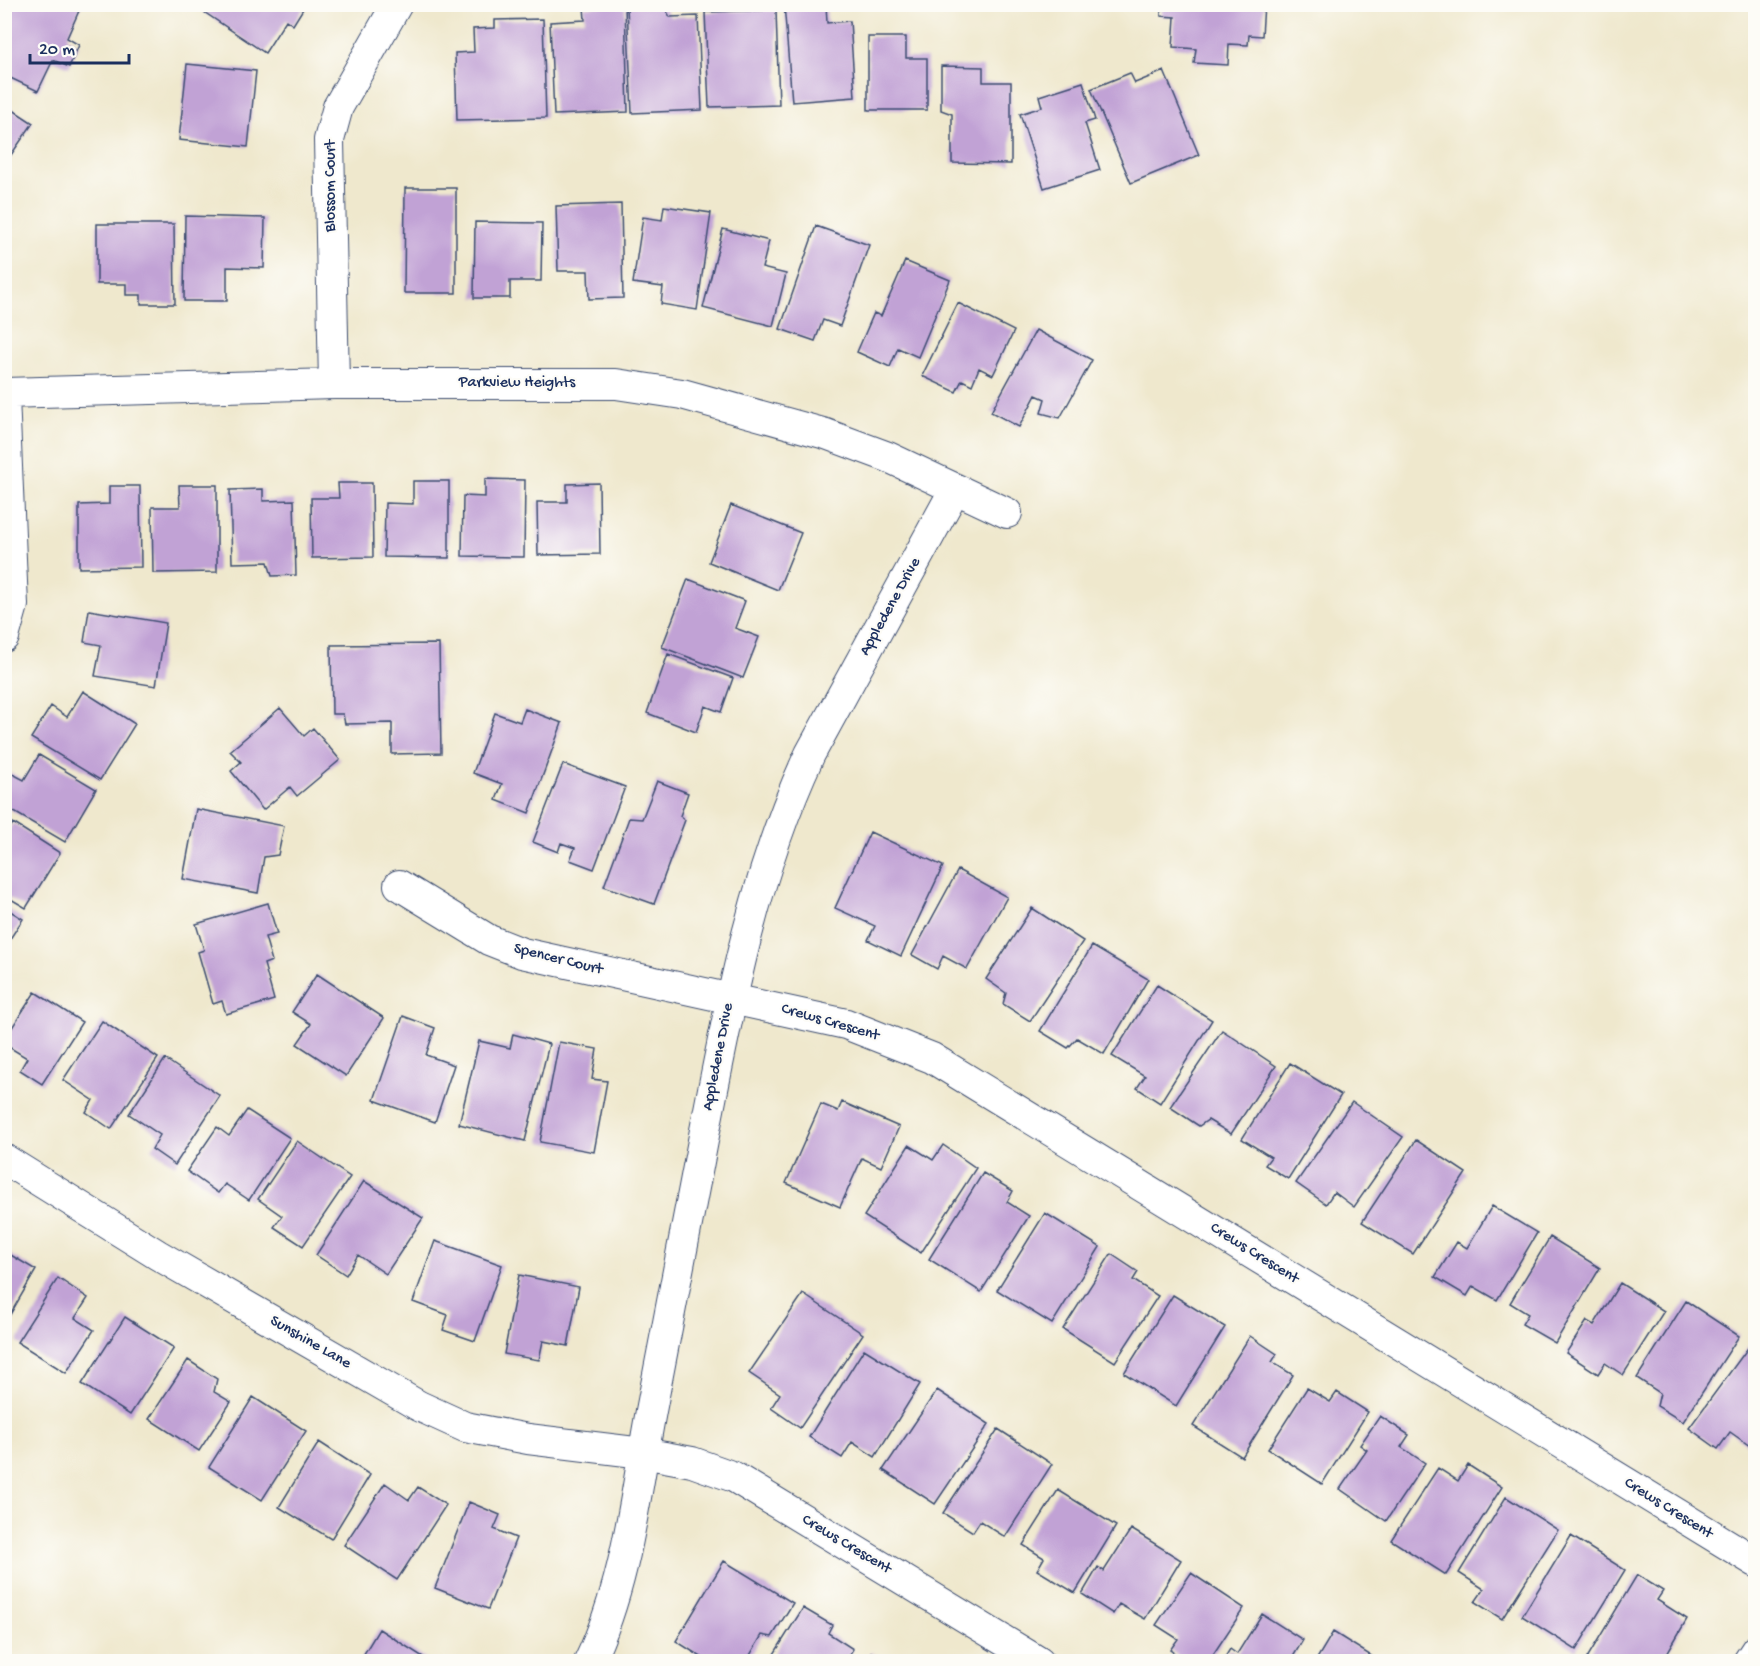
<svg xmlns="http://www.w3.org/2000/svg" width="1760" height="1666" viewBox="0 0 1760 1666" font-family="'Gochi Hand',sans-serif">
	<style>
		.building { fill: #c1a2d5 }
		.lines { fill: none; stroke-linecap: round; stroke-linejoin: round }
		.street-casing { stroke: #3b4b6f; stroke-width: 32 }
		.street { stroke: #fff; stroke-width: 30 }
		.labels { text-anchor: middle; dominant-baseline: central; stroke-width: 4.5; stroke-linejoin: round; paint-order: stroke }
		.street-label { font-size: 16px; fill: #1b2f5e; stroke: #fdfcf7 }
	</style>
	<rect width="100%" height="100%" fill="#fdfcf7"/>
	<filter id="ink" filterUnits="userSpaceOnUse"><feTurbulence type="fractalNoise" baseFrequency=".0167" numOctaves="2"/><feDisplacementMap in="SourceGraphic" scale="12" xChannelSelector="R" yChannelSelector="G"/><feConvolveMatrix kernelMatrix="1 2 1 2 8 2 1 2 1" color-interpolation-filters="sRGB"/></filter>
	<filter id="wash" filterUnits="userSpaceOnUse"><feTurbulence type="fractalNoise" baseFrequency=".008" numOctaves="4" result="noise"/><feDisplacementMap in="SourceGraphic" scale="24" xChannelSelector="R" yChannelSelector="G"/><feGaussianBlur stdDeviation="1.35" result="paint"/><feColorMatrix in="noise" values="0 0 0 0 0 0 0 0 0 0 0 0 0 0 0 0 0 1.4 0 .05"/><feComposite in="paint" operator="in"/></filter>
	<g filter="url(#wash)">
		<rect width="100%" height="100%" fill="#efe8cd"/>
		<g id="blocks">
			<path class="building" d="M4,4h78l-15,34 12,7 -10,22 -16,-7 -15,31 -34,-16z
				M192,4h114l-13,21 -7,-5 -21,33z
				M663,4l7,13 28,-1 4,94 -70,3 -5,-107z
				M784,4h42l1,19 23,-2 5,76 -63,5z
				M1161,4h103l-2,32 -13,-1 -1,10 -19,-1 -1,21 -34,-2 2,-14 -23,-2 2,-30 -14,-1z
				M625,5l3,107 -74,3 -4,-93 35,-2 -1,-13z
				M776,10l3,95 -70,2 -4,-95z
				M543,19l3,99 -89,2 -2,-67 19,-1 -1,-23 22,-1v-8z
				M868,37h38v21h21v52h-59z
				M187,64l69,7 -8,76 -69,-7z
				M941,66l42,1v15h28v82l-59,-1v-49l-11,-4z
				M1164,71l35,84 -68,28 -40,-94 39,-16 5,10z
				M1083,82l12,38 -10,3 15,47 -56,18 -24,-74 22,-7 -3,-11z
				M4,104l29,19 -29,42z
				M405,188h51v105h-52z
				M621,204l2,94 -34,1 -1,-28h-30l-2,-65z
				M664,206l47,7 -14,97 -36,-6 2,-17 -30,-4 10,-66 19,3z
				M185,216l80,2 -1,50 -37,-1v34h-43z
				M475,222l67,1 -1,58h-31v17h-36z
				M97,224h77l1,80h-34v-9h-15v-11h-29z
				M816,226l53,19 -29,81 -17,-6 -8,21 -35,-12z
				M723,229l46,12 -7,27 24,6 -13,52 -70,-18z
				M905,261l45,19 -32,77 -20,-9 -8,19 -33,-15 17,-39 7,3z
				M958,303l56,28 -21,44 -14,-7 -7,17 -10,-5 -6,12 -34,-16z
				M1036,330l56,30 -32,58 -19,-5 4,-14 -9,-4 -17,32 -28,-15z
				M485,479l40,1 -1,77 -62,-1 1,-60 22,1z
				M413,481h36v77l-65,-1 1,-54 28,1z
				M338,483h34l1,74 -61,1 -1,-60h28z
				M599,483l1,71 -62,1 -1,-53h30v-18z
				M179,485h38v87l-64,1 -1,-66h28z
				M109,486h31l1,81 -62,1v-63l30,-1z
				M263,489v12l31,-1 2,75 -24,1 -4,-14 -36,1 -2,-73z
				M731,505l70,28 -23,57 -69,-28z
				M688,579l57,22 -10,27 24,9 -16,41 -81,-31z
				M89,610l77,13 -10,63 -61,-10 6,-31 -17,-3z
				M439,644l2,109 -49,1v-31l-47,1 -2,-10h-11l-1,-69z
				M668,654l65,24 -12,34 -16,-6 -9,26 -49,-19z
				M83,691l52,33 -35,56 -69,-42 20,-32 16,11z
				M280,708l24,28 9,-8 27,32 -43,36 -7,-9 -27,23 -32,-39 10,-9 -11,-11z
				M525,709l37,14 -33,90 -33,-13 6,-16 -29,-11 22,-60 25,9z
				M39,755l57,34 -31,53 -61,-36v-22l7,-11 13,7z
				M563,764l62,23 -31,82 -24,-9 5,-12 -14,-5 -3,9 -25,-10z
				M657,781l31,12 -8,23 5,4 -31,84 -50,-18 25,-68 13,1z
				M196,809l88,17 -6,29 -14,2 -6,36 -75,-14z
				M13,823l47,30 -34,55 -22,-13v-57z
				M870,832l73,34 -42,90 -33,-16 7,-14 -40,-18z
				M958,870l49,27 -40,72 -24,-13 -6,13 -25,-14z
				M268,903l9,31 -12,3 7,24 -8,3 10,36 -48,14 -4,-13 -9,3 -15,-52 6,-2 -8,-26z
				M4,907l19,12 -19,29z
				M1032,908l51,33 -53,80 -27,-17 3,-11 -20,-14z
				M1092,946l56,33 -44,75 -27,-16 -9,10 -28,-17z
				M317,974l67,44 -38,58 -49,-32 14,-20 -19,-12z
				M1157,985l55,35 -52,83 -23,-15 8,-12 -33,-20z
				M35,992l47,30 -40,62 -22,-14 7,-12 -23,-14v-4z
				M403,1016l32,12 -9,27 28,10 -19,57 -61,-22z
				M102,1021l56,37 -47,71 -25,-17 7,-12 -30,-20z
				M1222,1030l54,36 -45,68 -23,-14 -9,6 -29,-19z
				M513,1034l36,10 -24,97 -66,-17 20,-83 31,7z
				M559,1042l38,7 -5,30 15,2 -13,71 -54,-10z
				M165,1059l55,37 -45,69 -23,-16 8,-14 -31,-21z
				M1290,1063l51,32 -53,84 -23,-14 6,-8 -29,-18z
				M842,1102l57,25 -18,40 -19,-9 -22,49 -54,-24 35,-79 17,7z
				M1352,1102l51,35 -49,70 -20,-15 -8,12 -30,-21z
				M247,1110l43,28 -41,62 -24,-16 -7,9 -31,-22 30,-44 12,9z
				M1416,1140l50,33 -53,81 -51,-32z
				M297,1141l53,36 -47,69 -29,-19 8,-11 -24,-17z
				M909,1145l24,15 10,-15 33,23 -55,85 -57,-37z
				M983,1173l30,18 -6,11 22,14 -48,76 -52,-33z
				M364,1181l59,37 -37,56 -28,-19 -12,20 -30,-20z
				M1492,1206l45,27 -40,67 -24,-14 -6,10 -32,-19 22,-35 10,6z
				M1045,1213l55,34 -48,77 -55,-34z
				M1550,1237l50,31 -45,75 -33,-19 6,-10 -18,-11z
				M435,1241l67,24 -27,76 -32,-11 5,-15 -35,-13z
				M4,1251l32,19 -32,55z
				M1111,1254l27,18 -5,8 25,16 -43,66 -52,-33z
				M519,1275l60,12 -11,59 -25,-5 -4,19 -35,-6z
				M58,1278l30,20 -13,20 19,12 -28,43 -49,-31z
				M1620,1283l44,28 -41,64 -18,-12 -7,11 -32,-21 21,-32 7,4z
				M803,1294l60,40 -63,94 -29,-20 9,-14 -31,-21z
				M1173,1295l52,32 -49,79 -52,-33z
				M1686,1301l53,35 -56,86 -26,-16 3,-13 -23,-15z
				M125,1317l49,31 -44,67 -48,-31z
				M1250,1336l27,18 -5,8 21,13 -51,82 -49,-31z
				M1756,1337v102l-6,7 -20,-14 -12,17 -29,-21z
				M864,1349l56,35 -45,73 -23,-15 -10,16 -33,-21z
				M188,1360l29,19 -3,13 17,10 -32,49 -50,-32z
				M1307,1388l23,14 7,-10 31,20 -46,72 -54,-35z
				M937,1390l52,34 -54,80 -52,-34z
				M253,1397l53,34 -44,69 -53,-33z
				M1380,1416l29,19 -8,12 24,16 -39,58 -46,-32 27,-39 -7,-5z
				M998,1429l54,35 -47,73 -25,-16 -7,11 -30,-19z
				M319,1442l51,33 -39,64 -52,-32z
				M1468,1465l34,22 -56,88 -55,-35 47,-72 20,13z
				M385,1483l24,17 9,-13 28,18 -49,75 -53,-35z
				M1058,1490l58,36 -41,67 -38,-23 7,-12 -21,-13z
				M1506,1497l52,33 -56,89 -27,-17 9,-13 -25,-16z
				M469,1502l31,13 -6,14 22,9 -28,71 -53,-21z
				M1131,1529l50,31 -36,59 -26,-15 -6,10 -31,-20 16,-27 6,4z
				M1571,1536l54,34 -49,80 -54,-34z
				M724,1561l69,42 -21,34 -10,-2 -16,27h-37l-33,-21z
				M1191,1573l53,35 -36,54h-21l-17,-12 8,-11 -22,-14z
				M1637,1575l26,16 -6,9 30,19 -25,43h-70l-5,-4z
				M803,1608l29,17 -4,8 25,16 -8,13h-76z
				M1262,1614l41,26 -13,22h-68l8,-13 7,5z
				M379,1629l52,33h-72z
				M1333,1632l48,30h-66z
				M871,1652l15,10h-20z"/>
		</g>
	</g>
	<g filter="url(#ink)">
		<use href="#blocks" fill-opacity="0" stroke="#3b4b6f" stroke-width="1.5"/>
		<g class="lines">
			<defs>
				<path id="street" d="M334,384l-5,-244 9,-33 59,-103
					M4,393l330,-9h282l66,10 144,40 62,23 119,56
					M4,397l9,208 -9,32
					M399,885l90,55 33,13 324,71 86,34 824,504
					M4,1159l154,96 261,151 46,21 63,12 115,14 49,9 42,15 305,185
					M589,1662c38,-79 46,-166 62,-251 19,-97 37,-194 56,-291 24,-124 49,-251 103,-366l145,-265
					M1748,1662l8,-12"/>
			</defs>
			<use href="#street" class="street-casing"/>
			<use href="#street" class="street"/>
		</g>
	</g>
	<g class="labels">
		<g class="street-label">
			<text transform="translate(331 186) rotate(-90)">Blossom Court</text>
			<text x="517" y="383">Parkview Heights</text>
			<text transform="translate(891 607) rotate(-61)">Appledene Drive</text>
			<text transform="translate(558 960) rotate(14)">Spencer Court</text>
			<text transform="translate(830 1023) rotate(16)">Crews Crescent</text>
			<text transform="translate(719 1057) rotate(-79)">Appledene Drive</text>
			<text transform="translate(1254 1254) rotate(32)">Crews Crescent</text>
			<text transform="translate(310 1343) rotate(30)">Sunshine Lane</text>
			<text transform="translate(1668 1509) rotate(32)">Crews Crescent</text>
			<text transform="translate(846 1545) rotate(31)">Crews Crescent</text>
		</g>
	</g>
	<rect width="1760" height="1666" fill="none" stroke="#fdfcf7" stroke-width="24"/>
	<path d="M30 54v9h99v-9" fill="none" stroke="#1b2f5e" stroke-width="3"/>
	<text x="39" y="54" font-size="18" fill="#1b2f5e" stroke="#fdfcf7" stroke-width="4.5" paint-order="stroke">20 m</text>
</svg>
